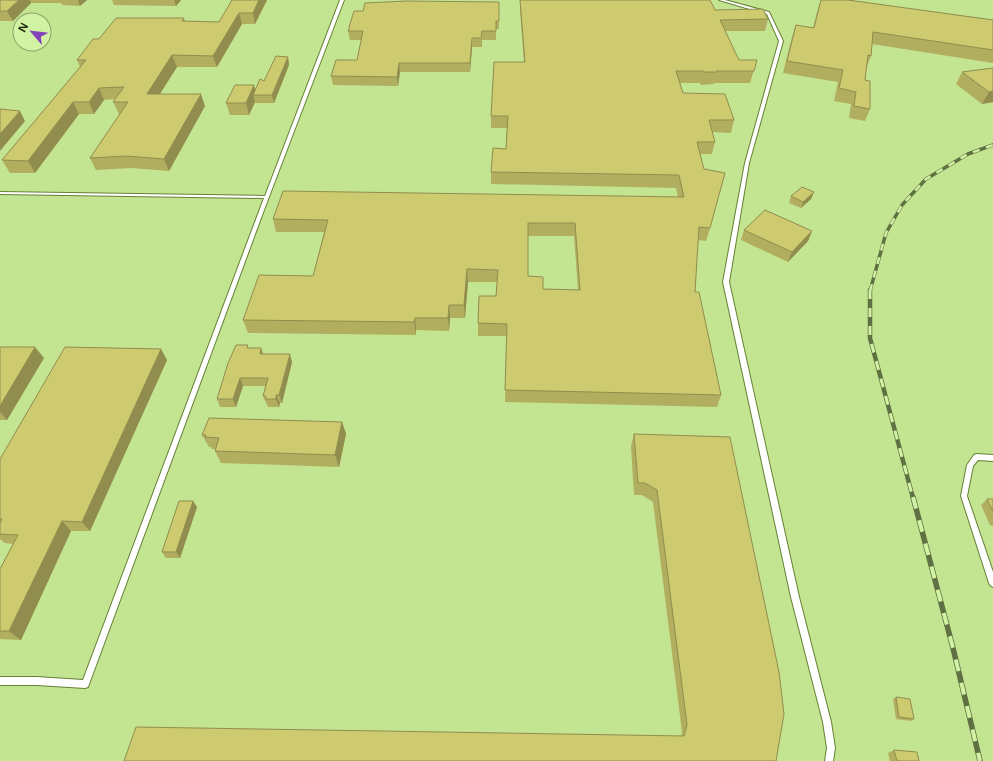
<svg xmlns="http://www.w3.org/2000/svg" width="993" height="761" viewBox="0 0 993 761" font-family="'Noto Sans',sans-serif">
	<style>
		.built { fill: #c3e491; fill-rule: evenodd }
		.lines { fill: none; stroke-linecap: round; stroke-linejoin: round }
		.service-casing { stroke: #658035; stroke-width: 2 }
		.service { fill: #fff; fill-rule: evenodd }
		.rail-far2-casing { stroke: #5f7142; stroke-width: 3.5 }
		.rail-far1-casing { stroke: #5f7142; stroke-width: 4.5 }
		.rail-casing { stroke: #5f7142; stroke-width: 5.5 }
		.rail-far2 { stroke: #d2f2a3; stroke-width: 2.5; stroke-dasharray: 7; stroke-linecap: butt }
		.rail-far1 { stroke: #d2f2a3; stroke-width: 3; stroke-dasharray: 9; stroke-linecap: butt }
		.rail { stroke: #d2f2a3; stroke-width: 4; stroke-dasharray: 12; stroke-linecap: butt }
		.wall { fill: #b1ae60; fill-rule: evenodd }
		.shaded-wall { fill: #908d4e }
		.building { fill: #ceca70; stroke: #908d4e; fill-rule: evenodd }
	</style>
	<rect width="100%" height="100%" fill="#d2f2a3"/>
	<path class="built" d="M0,0h993v761h-993zM20,20h24v24h-24z"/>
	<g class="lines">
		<defs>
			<path id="service" d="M340,0h4l-80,210 -176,477 -3,1 -48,-3h-37v-8h37l46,3 181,-482 -264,-4v-2l265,4z
				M719,0h6l44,12 14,29 -34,122 -20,119 70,315 32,125 4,26 -2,13h-8l2,-13 -4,-26 -32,-125 -68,-315 22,-119 34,-122 -12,-27z
				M976,454l17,1v6l-15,-1 -5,6 -6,30 26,76v15l-3,-2 -1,-2 -28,-87 6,-31 7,-10z"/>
		</defs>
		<use href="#service" class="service-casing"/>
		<use href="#service" class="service"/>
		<defs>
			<path id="rail-far2" d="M870,291l16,-58 16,-28 24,-26 42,-25 25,-9"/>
			<path id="rail-far1" d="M870,290v48l43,160"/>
			<path id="rail" d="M913,497l40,151 27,113"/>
		</defs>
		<use href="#rail-far2" class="rail-far2-casing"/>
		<use href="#rail-far1" class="rail-far1-casing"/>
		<use href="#rail" class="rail-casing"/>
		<use href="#rail-far2" class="rail-far2"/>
		<use href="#rail-far1" class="rail-far1"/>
		<use href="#rail" class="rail"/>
	</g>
	<path class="wall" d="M0,0h87l-7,6 -18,-1 -1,-2h-30l-18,18h-13z
		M112,0h69l-5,6 -62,-1z
		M232,0h35l-12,24h-13l-25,43h-40l-17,27 45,12 -36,65 -37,-3 -36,2 -6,-12 30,-44h-1l-6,-12 2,-3 -11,1 -10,14h-15l-44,59h-25l-8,-13 78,-93 -3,-7 22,-21 85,-21 1,3 34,1z
		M520,0l195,10 53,9 -3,12h-40l14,29h18l-7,23h-36v1l-13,1 -1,-2h-20l3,10 51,27 -3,13 -19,-1 3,10 -3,12h-12l10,74 -4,13 -8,-1 -3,52 26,103 -4,12 -212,-5 2,-66h-29v-13l18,-27 1,-14h-29l-3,36h-15l-1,13 -33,-1v5l-168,-2 -5,-13 70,-44 11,-44h-48l-3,-13 405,-22 -2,-9 -185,-4v-12l15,-23 1,-21h-16v-12l33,-54 -4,-52zM528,236h46l4,54 -35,-1 -15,-13z
		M821,0h27l145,20v43l-121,-19 -1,12 -4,10 -2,14 5,29 -5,12 -16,-3 2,-14 -17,-3 4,-19 -55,-9 9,-36 4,-12 17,3 5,-20z
		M499,2v27h-3v11h-14v7h-10l-2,25h-70l-2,14 -65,-1 -2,-9 26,-16 4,-20h-11l-2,-9 1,-2v-2z
		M288,57l1,8 -15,38h-19v-1l-6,13h-19l-4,-12 29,-13z
		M993,68v34l-11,2 -26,-20 6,-12z
		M814,192l-3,7 -10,9 -12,-5 2,-7z
		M744,230l68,1 -4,10 -20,21 -47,-22z
		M0,347l44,11 -37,62h-7z
		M249,348l14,6 29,8 -10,41h-2l-1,4h-11l-5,-11 3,-10h-23l-7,21h-16l-3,-8z
		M167,360l-77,171h-19l-50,109 -21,-1v-70l13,-25 -8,-1 -5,-4v-80z
		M342,422l4,12 -7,33 -118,-4 -6,-12v-2h-3l-1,-2h-2l-7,-12z
		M634,434l142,327 -95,-25 1,-4 -29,-230 -11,-7h-8l-3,-49z
		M987,499h6v27l-3,-1 -9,-20z
		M193,501l4,6 -17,51h-14l-4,-6z
		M896,697l18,22 -3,2 -15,-2 -3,-20z
		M894,750l25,11h-29l-2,-8z"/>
	<path class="shaded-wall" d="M19,0h11l1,3 -18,18 -6,-10z
		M78,0h9l-7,6z
		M174,0h7l-5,6z
		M259,0h8l-12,24 -2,-11z
		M239,13l3,11 -25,43 -4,-11z
		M472,38v9l-2,25v-9z
		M172,55l5,12 -25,39 -5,-12z
		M288,57l1,8 -15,38 -2,-8z
		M399,63l1,9 -2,14 -1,-9z
		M254,85l3,10h-4l2,7 -6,13 -3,-12z
		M99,88l5,12 -10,14 -5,-12z
		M993,91v11l-11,2 7,-12z
		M201,94l4,12 -36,65 -5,-12z
		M73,102l6,12 -44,59 -7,-12z
		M20,111l5,10 -25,30v-17z
		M814,192l-3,7 -10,9 2,-6z
		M812,231l-4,10 -20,21 4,-10z
		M467,269l1,13 -3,36 -1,-13z
		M449,305l1,13 -1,13 -1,-13z
		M415,318l1,12v5l-2,-13z
		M35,347l9,11 -37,62 -7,-8v-6z
		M261,348l3,8 -4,-2z
		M161,349l6,11 -77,171 -8,-9z
		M290,354l2,8 -10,41 -3,-8z
		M240,378l3,8 -7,21 -3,-8z
		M276,395l4,8 -1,4 -3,-8z
		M342,422l4,12 -7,33 -4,-12z
		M193,501l4,6 -17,51 -4,-6z
		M62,521l9,10 -50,109 -12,-9z"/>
	<path class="building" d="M0,0h19l-12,11h-7z
		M232,0h27l-6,13h-14l-26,43 -41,-1 -25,39h54l-37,65 -38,-3 -36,2 38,-56h-15l11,-15 -25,1 -10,14h-16l-45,59 -26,-1 84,-100h-9l16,-21h6l17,-21h68l-2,3 37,1z
		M520,0h190l5,10 48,-1 5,10 -48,1 19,40h18l-3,11h-38l1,1h-14v-1h-27l7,22 42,1 9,26h-25l6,22h-18l7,27 21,4 -15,55 -11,-1 -4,65h4l22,103 -216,-5 2,-66 -29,-1 1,-27h17l2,-26 -31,-1 -3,36h-15l-1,13h-33l-1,4 -171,-2 16,-45 54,1 15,-56 -55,-1 10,-28 401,6 -5,-22 -188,-3 2,-24 13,1 2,-33h-17l3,-54h31zM528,223h47l5,67 -37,-1v-12l-15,-1z
		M821,0h27l145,20v30l-120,-18 -2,24 -3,-1 -3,25 5,1v28l-16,-3 2,-14 -17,-4 4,-18 -56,-9 9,-36 18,3z
		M406,1l93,1v19h-3v10h-14l-1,7h-9l-2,25h-71l-2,14 -66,-1 5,-16h21l6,-29h-15l2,-4h-1l5,-16h9l2,-8z
		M276,56l12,1 -16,38h-19l7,-16 4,2z
		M993,68v23l-4,1 -27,-20z
		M235,85h19l-8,18h-20z
		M0,109l20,2 -20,23z
		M802,187l12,5 -11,10 -12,-6z
		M765,210l47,21 -20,21 -48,-22z
		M236,345h12l-1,3h14l-1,6h30l-11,41h-3v4h-11l1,-3h-3l5,-18h-28l-7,21h-16l11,-36z
		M0,347h35l-35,59z
		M65,347l96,2 -79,173 -20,-1 -53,110h-9v-62l18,-34 -18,-1v-10l2,-5h-2v-60z
		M209,418l133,4 -7,33 -120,-4 4,-13 -14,-1 1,-2h-4z
		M634,434l96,3 49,235 5,42 -8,47h-652l12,-34 548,9 3,-11 -30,-235 -12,-7h-7z
		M987,499h6v12z
		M179,501h14l-17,51h-14z
		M896,697l14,2 4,20 -15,-2z
		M894,750l23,2 2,9h-22z"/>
	<g transform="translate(32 32) rotate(298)"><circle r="19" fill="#d2f2a3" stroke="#8da469"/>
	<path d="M0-3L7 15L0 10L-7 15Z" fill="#8343b8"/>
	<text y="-6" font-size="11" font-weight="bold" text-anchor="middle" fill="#253011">N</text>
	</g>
</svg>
